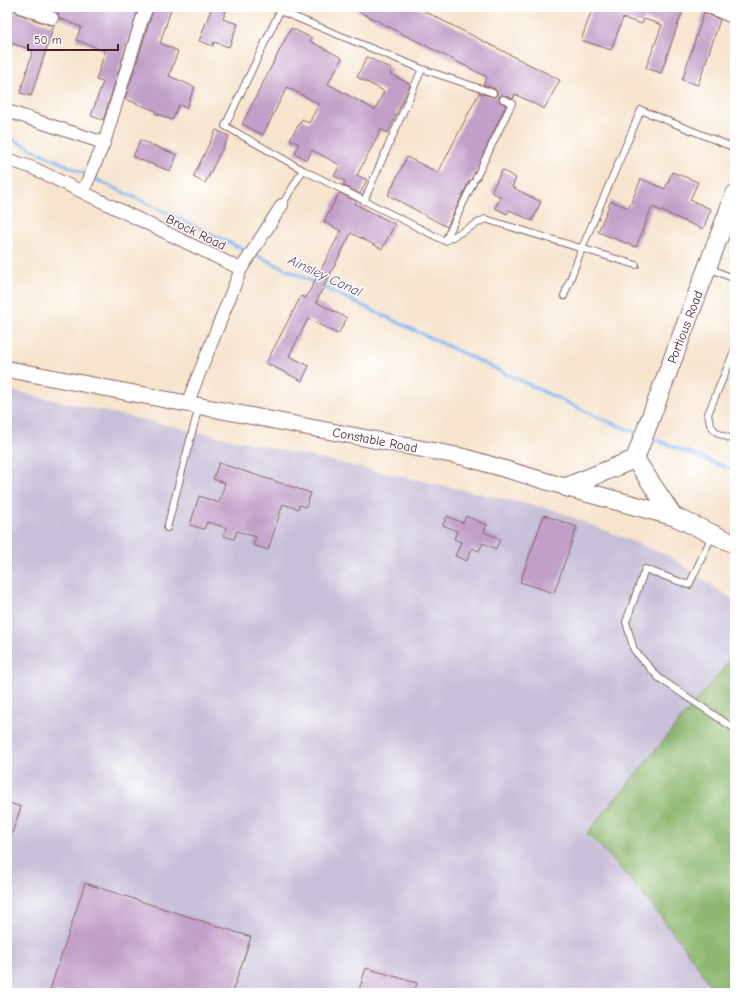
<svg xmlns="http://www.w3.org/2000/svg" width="742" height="1000" viewBox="0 0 742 1000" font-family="'Comic Neue',sans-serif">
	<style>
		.industrial { fill: #c8bfd8 }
		.forest { fill: #8db76e; stroke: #6c6b4c }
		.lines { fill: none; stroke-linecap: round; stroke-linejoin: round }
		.stream { stroke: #83b7f1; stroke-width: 3.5 }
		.building { fill: #c19fc8 }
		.service-casing { stroke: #866464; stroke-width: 8 }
		.minor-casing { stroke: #866464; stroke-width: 14 }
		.tertiary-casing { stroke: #866464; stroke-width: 18 }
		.secondary-casing { stroke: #866464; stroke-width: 20 }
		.service { stroke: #fff; stroke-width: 6 }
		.minor { stroke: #fff; stroke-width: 12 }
		.tertiary { stroke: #fff; stroke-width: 16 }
		.secondary { stroke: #fff; stroke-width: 18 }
		.labels { text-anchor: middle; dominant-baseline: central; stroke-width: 3; stroke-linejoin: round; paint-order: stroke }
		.street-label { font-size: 13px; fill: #4a1f2b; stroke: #fff }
		.water-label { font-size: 14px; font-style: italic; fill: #5e5470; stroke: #fff }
	</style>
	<rect width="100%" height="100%" fill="#fff"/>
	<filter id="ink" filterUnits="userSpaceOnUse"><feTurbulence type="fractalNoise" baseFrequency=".025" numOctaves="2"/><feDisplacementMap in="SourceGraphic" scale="8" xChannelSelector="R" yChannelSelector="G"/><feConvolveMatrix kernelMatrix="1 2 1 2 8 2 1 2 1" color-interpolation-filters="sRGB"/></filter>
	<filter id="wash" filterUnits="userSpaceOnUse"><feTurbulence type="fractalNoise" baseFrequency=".012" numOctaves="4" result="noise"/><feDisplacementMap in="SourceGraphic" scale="16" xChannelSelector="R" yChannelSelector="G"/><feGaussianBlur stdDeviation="0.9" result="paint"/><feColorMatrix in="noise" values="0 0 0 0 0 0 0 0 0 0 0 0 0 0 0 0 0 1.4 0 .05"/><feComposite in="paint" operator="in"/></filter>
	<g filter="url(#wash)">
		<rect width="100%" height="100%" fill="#f6e4cd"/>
		<path class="industrial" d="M7,390l547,120 115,46 66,45v392h-728z"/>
		<path class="forest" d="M735,654v339h-21c-12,-22 -26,-41 -41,-60 -27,-36 -54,-68 -86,-100z"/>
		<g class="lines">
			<path class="stream" d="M7,137l590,280 37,15
				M654,439l81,32"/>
		</g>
		<g id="blocks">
			<path class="building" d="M57,7h82l-36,113 -12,-4 12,-34 -7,-2 9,-29 -29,-11 5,-13 -22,-9 -1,-5 -3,-2z
				M154,7h18l-12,36 18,8 -9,25 26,11 -9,21 -7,-3 -7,15 -17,-7 1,-2 -31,-12z
				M212,7h15l-4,12 15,5 -9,23 -15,-5 -1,4 -14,-5z
				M350,7h66l144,73 -16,29 -29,-15 -2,5 -10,-4 -4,2 1,5 6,3 -34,74 -3,2 -22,46 -59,-32 19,-38 31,16 41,-80 14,4 4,-2v-3l-2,-3 -12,-4 4,-8z
				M593,7h91l-23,66 -15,-5 16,-43 -18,-6 -2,5 -19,-6 -12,32 -30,-10z
				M7,8l8,2 3,4 31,11h5l-23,71 -11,-3 13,-43 -26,-8z
				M704,12l16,8 -22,65 -16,-5z
				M291,28l21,10 -2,3 32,17 -14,26 47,26 9,-19 -27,-14 10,-20 25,12 -2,5 20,10 -22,49 -7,-3 -24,45 10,5 -7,14 -17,-9 2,-4 -11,-5 6,-11 -28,-15 -5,10 -12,-7 4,-9 -9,-5 12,-20 7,4 10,-19 -32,-17 -24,48 -21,-11z
				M216,130l13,6 -24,47 -12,-6z
				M140,140l37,15 -7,16 -37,-14z
				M502,170l14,8 -4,9 29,15 -9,19 -23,-11 -2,4 -12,-6 6,-11 -10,-5z
				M672,172l26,10 -8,18 21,9 -8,20 -51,-22 -16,40 -38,-15 13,-31 18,7 12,-29 24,10z
				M339,193l17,8 -1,3 40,20 -13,25 -31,-16 -35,69 31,16 -9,16 -30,-15 -19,37 20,10 -7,15 -36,-18 35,-67 5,2 35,-67 -17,-9z
				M219,463l92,30 -5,14 -7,-2 -1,4 -15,-5 -15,46 -15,-5 3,-8 -19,-6 -3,8 -10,-3 3,-8 -20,-6 -3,7 -14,-4 9,-29 20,7 6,-20 -12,-4z
				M544,515l33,12 -23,66 -34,-11z
				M447,516l16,7 3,-7 21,9 -3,7 16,7 -4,10 -13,-6 -4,8 -7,-3 -5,13 -12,-5 6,-14 -7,-3 3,-8 -14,-6z
				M7,802l14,5 -12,35h-2z
				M85,883l166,54 -19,56h-183z
				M366,968l51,15 -3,10h-56z"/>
		</g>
	</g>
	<g filter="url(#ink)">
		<use href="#blocks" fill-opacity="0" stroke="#866464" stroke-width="1"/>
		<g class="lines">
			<defs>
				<path id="service" d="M476,178l36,-75 -9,-4
					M364,201l58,-132
					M282,205l21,-35
					M445,241l-142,-71 -78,-44 55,-115 142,58 63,21 8,3
					M445,241l40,-22 151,46
					M445,241l28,-58
					M709,268l26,11
					M564,296l18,-48 59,-138 94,38
					M735,349l-27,65c3,19 10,20 27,26
					M167,528l32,-122
					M712,536l-23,49 -44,-16 -19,53 8,28 25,28 76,51"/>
				<path id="minor" d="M21,7l31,11
					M709,7l26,11
					M7,111l97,32
					M7,159l26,9 208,101 -54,135
					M83,192l21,-49 37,-121 6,-15
					M241,269l41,-64"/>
				<path id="tertiary" d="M7,369l457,88 102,30"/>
				<path id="secondary" d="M635,459l38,57
					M566,487l69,-28 100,-265
					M566,487l107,29 62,28"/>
			</defs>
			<use href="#service" class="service-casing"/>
			<use href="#minor" class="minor-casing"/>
			<use href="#tertiary" class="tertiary-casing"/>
			<use href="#secondary" class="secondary-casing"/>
			<use href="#service" class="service"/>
			<use href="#minor" class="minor"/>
			<use href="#tertiary" class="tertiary"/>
			<use href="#secondary" class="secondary"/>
		</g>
	</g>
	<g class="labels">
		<g class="street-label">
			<text transform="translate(196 232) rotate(26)">Brock Road</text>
			<text transform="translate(685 327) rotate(-69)">Portious Road</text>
			<text transform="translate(375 440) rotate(11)">Constable Road</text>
		</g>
		<g class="water-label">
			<text transform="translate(325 276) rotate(25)">Ainsley Canal</text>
		</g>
	</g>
	<rect width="742" height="1000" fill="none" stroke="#fff" stroke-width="24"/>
	<path d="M28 44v6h90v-6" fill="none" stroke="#4a1f2b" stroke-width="2"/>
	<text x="34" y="44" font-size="12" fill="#4a1f2b" stroke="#ffffff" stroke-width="3" paint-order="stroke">50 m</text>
</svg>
